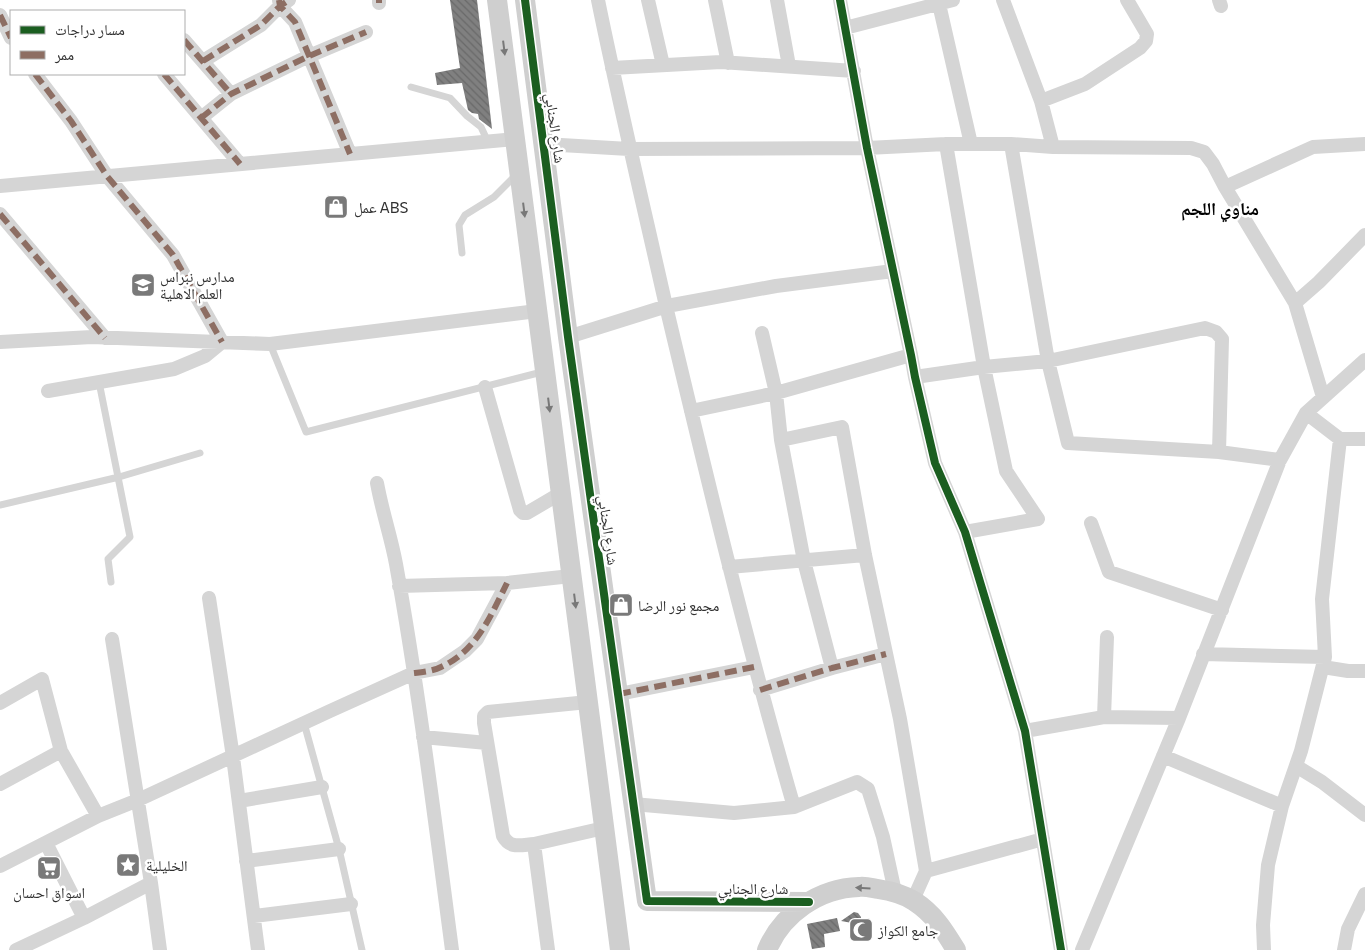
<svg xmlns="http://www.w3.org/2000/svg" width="1365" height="950" viewBox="0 0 1365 950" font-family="Commissioner,'Noto Naskh Arabic',sans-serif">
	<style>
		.building { fill: url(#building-back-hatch) }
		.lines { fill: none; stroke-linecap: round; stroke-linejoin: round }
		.lane { stroke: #d5d5d5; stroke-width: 7 }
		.street { stroke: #d5d5d5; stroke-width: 14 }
		.secondary { stroke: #cfcfcf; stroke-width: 20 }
		.quiet { stroke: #8d6e63; stroke-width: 6; stroke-dasharray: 12 6; stroke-linecap: butt }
		.cycleway-casing { stroke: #fff; stroke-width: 11 }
		.cycleway { stroke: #1b5e20; stroke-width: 8 }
		.oneway { fill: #787878 }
		.labels { text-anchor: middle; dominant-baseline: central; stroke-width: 5; stroke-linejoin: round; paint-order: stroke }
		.street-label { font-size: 15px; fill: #313131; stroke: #fff }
		.poi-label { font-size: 15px; fill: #313131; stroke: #fff; text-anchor: start }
		.quarter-label { font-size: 18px; font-weight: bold; fill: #000; stroke: #fff }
	</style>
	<defs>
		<pattern id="building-back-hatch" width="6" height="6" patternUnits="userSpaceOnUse" patternTransform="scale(1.25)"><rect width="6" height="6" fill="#808080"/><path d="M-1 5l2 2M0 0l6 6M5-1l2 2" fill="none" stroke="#696969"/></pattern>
	</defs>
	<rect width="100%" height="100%" fill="#fff"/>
	<path class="building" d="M450,0h27l15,129 -13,-10 -1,-5 -6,-1 -4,-3 -6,-27 -25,2 -2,-12 25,-5z
		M854,912l4,1 3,4v3l-3,4 -17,-3z
		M837,918l3,13 -16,3 1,13 -13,2 -5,-25z"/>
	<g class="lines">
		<path class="lane" d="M411,87l39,11 17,18 14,11 7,15
			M462,253l-3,-28 6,-10 29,-18 22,-22
			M270,344l36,88 236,-60
			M99,382l31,155 -22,22 3,23
			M0,505l119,-28 81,-24
			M304,723l35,126 23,101"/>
		<path class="street" d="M279,0l1,6 15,16 55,132
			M379,0v3
			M598,0c21,103 45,204 68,306 40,168 80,335 128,501
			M648,0l15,65
			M715,0l13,63
			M777,0l12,66
			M840,0l27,148 44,207 4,22 20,86 30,69 60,199 36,219
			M1003,0l38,101 12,46
			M1219,0l2,6
			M939,4l32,140
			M0,15l11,23
			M845,28l108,-28
			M184,40l47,54
			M203,61l58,-36 19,-19 9,-6
			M612,68l109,-6 133,9
			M35,74l36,47 36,55 66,79 49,87 -17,14 -31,13 -126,22
			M164,74l76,90
			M1041,101l44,-17 55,-36 6,-7 1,-7 -20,-34
			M201,118l30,-24 78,-38 57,-24
			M544,144l85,5 238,-1 79,-4h65l42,3 138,1 13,4 9,12 12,23 70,116 28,94
			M946,144l38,223 22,104 32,48 -73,13
			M1011,144l37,217 20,82 151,9 61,8
			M0,186l515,-47
			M1225,187l88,-40 52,-3
			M0,214l105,124
			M1295,303l24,-21 46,-47
			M762,333l14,60 5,47 23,121 28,107
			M568,337l99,-31 109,-20 117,-15
			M0,342l92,-5 178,7 267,-33
			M915,377l69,-10 64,-6 157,-33 11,4 6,7 -3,113
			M485,387l35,123 3,3h4l34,-20
			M691,411l85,-18 135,-38
			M1306,413l34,26h25
			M781,440l61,-13 23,128 35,164 26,152 -13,29
			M377,483c5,28 14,54 19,81 23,128 39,257 56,386
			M1091,523l18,49 113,38
			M729,567l136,-12
			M399,586l108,-3 64,-7
			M209,598l24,159 25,193
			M112,639l39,244 9,67
			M1203,654l122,3
			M1323,667l25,4h17
			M760,690l72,-22 54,-14
			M619,694l135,-27
			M0,703l42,-24 19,72 37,65
			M1104,717l3,-80
			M1025,731l79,-14 75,1
			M423,737l64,6
			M1163,756l119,50
			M1296,766l26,16 43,33
			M0,784l61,-33
			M239,801l83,-14
			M633,804l101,9 60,-6 63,-25 11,7 15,48 12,55
			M46,843l38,75 67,-35
			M534,844c-14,1 -24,5 -31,-8l-19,-113v-7l4,-4 100,-10
			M246,861l93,-12
			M0,866l98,-50 40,-16 192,-89 84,-38 26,-5 25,-17 12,-12 30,-56
			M926,871l117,-32
			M254,916l97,-12
			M16,950l68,-32
			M548,950l-14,-106 70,-16
			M1082,950l97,-232 101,-258 26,-47 59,-53
			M1264,950l-1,-25 5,-60 14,-59 19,-55 24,-94 -3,-58 18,-160
			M1344,950l4,-21 17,-35"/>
		<path class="secondary" d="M497,0l123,950
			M525,0l43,337 79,564 162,1
			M767,950c15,-36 52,-62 92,-63 6,-1 13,1 19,2 13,2 25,5 36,12 20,13 30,29 42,49"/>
		<path class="quiet" d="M279,0l1,6 15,16 55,132
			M379,0v3
			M0,15l11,23
			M184,40l47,54
			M203,61l58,-36 19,-19 9,-6
			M35,74l36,47 36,55 66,79 49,87
			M164,74l76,90
			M201,118l30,-24 78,-38 57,-24
			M0,214l105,124
			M414,673c9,-1 19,-2 27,-6 36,-16 50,-52 66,-84
			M760,690l72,-22 54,-14
			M619,694l135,-27"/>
		<defs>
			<path id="cycleway" d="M525,0l43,337 79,564 162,1
				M840,0l27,148 44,207 4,22 20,86 30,69 60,199 36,219"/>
		</defs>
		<use href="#cycleway" class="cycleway-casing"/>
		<use href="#cycleway" class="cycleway"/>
	</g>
	<defs><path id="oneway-solid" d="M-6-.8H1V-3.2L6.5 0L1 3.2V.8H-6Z" transform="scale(1.25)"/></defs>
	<g class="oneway">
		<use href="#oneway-solid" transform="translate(504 48) rotate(83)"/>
		<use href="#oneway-solid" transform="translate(524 210) rotate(83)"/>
		<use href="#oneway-solid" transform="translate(549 405) rotate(83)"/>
		<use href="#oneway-solid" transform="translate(575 601) rotate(83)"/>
		<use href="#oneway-solid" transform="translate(863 888) rotate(-177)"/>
	</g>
	<defs>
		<symbol id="shop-square" viewBox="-11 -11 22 22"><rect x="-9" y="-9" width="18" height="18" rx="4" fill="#797979" stroke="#fff"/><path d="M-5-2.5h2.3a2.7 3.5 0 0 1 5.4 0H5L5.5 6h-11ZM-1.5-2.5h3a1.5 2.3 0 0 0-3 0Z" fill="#fff"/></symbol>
		<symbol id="school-square" viewBox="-11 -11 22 22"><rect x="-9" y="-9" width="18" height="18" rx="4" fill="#797979" stroke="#fff"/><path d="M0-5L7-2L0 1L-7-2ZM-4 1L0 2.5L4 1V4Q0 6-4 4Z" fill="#fff"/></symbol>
		<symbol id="sight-square" viewBox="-11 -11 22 22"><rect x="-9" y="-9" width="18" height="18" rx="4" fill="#797979" stroke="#fff"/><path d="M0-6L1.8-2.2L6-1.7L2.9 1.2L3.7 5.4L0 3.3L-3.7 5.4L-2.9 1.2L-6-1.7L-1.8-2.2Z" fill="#fff"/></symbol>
		<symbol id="supermarket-square" viewBox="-11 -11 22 22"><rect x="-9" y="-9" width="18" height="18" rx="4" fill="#797979" stroke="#fff"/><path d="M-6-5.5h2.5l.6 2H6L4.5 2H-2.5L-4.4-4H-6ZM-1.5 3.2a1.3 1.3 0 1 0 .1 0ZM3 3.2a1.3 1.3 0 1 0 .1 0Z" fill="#fff"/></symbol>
		<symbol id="mosque-square" viewBox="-11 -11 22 22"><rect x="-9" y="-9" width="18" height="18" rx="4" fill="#797979" stroke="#fff"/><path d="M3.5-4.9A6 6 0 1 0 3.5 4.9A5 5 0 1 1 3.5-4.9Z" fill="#fff"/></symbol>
	</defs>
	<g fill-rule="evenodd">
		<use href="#shop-square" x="322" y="193" width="28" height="28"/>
		<use href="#school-square" x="129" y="271" width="28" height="28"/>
		<use href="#shop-square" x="607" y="591" width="28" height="28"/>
		<use href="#sight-square" x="114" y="851" width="28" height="28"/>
		<use href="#supermarket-square" x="35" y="854" width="28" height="28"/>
		<use href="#mosque-square" x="847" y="916" width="28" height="28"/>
	</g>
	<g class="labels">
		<g class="street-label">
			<text transform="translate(556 128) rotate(82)">شارع الجنابي</text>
			<text transform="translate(609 530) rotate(82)">شارع الجنابي</text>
			<text x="753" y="888">شارع الجنابي</text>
		</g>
		<g class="poi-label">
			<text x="354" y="207">عمل ABS</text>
			<text x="160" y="276">مدارس نبراس<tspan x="160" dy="17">العلم الاهلية</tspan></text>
			<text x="638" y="605">مجمع نور الرضا</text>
			<text x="146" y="865">الخليلية</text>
			<text x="49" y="892" text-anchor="middle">اسواق احسان</text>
			<text x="878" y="930">جامع الكواز</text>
		</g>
		<g class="quarter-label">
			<text x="1220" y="208">مناوي اللجم</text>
		</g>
	</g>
	<rect x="10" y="10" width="175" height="65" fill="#ffffff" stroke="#adadad"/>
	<rect x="20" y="26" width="25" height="8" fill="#1b5e20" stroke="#adadad"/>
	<text x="55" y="35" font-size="15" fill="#313131">مسار دراجات</text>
	<rect x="20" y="51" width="25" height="8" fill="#8d6e63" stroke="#adadad"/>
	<text x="55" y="60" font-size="15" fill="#313131">ممر</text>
</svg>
